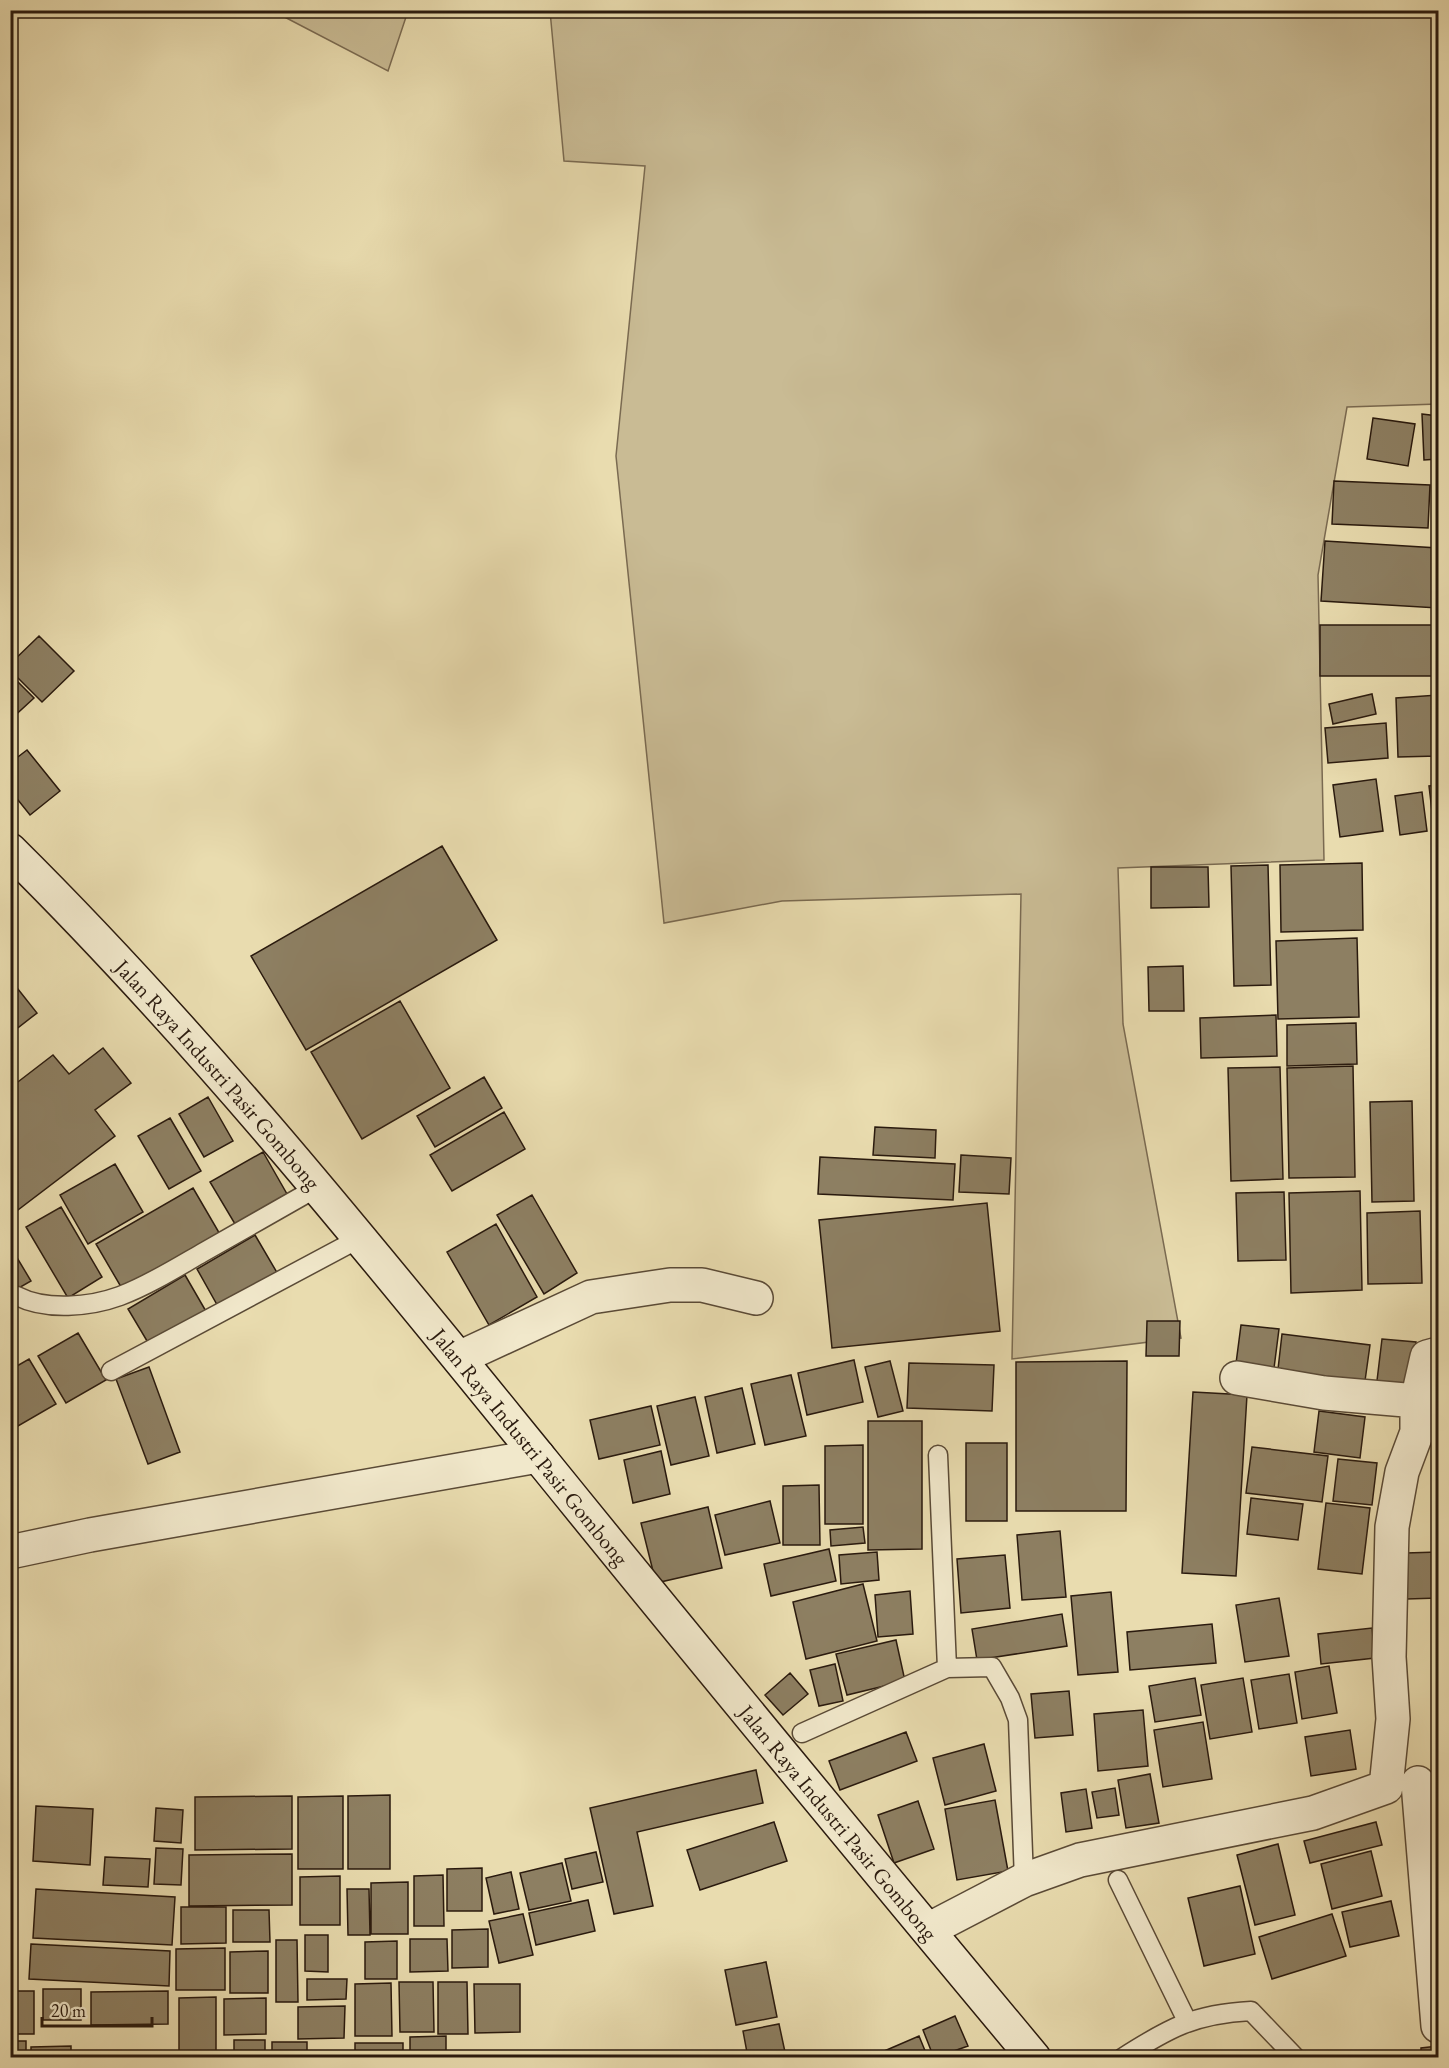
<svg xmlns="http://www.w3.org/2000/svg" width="1449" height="2068" viewBox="0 0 1449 2068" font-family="'EB Garamond',serif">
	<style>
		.green { fill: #c9bb94; stroke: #7a6a51; stroke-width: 1.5 }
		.building { fill: #8d7f62; stroke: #2a1a0e; stroke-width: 1.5 }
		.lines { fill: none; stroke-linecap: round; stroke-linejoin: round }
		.service-casing { stroke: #5a4a36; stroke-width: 21 }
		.minor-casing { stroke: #5a4a36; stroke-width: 36 }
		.secondary-casing { stroke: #2a1a0e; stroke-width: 36 }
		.service { stroke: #f1e8cb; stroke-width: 18 }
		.minor { stroke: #f1e8cb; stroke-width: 33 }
		.secondary { stroke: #f1e8cb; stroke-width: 33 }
		.labels { text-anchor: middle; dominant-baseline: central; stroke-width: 4.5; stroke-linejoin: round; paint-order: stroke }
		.street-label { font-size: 22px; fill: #2a1a0e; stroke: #f1e8cb }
	</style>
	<rect width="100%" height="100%" fill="#e9dcaf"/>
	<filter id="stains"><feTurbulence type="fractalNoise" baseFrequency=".00333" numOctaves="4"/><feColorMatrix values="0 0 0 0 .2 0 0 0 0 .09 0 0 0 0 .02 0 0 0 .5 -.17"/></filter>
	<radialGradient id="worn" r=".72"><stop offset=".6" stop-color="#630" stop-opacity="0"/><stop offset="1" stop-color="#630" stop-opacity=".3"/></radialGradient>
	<path class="green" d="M273,11h135l-20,60z
		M522,11h916v393l-91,3 -29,168 6,285 -206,8 5,156 58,314 -169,21 9,-465 -239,7 -118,22 -48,-467 29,-290 -81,-5 -14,-150z"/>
	<path class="building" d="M1422,414l16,2v43l-14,1z
		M1373,418l42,6 -7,42 -41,-7z
		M1334,481l96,4 -2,43 -96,-4z
		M1325,541l113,7v60l-117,-7z
		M1320,625h118v51h-118z
		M39,636l35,35 -32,31 -32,-32v-6z
		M10,674l24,24 -24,22z
		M1372,694l4,20 -43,10 -4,-20z
		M1438,695v61l-40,1 -2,-59z
		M1386,723l2,35 -60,5 -3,-35z
		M27,750l33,41 -30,24 -20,-25v-27z
		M1376,779l7,52 -43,6 -7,-52z
		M1438,785v51l-3,1 -6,-51z
		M1422,792l5,39 -27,4 -5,-39z
		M442,846l55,94 -191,110 -55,-94z
		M1362,863l1,67 -82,2 -1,-67z
		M1268,865l3,120 -37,1 -3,-120z
		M1151,867h57l1,40 -58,1z
		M1357,938l2,79 -81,2 -2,-78z
		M1183,966l1,45h-35l-1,-44z
		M10,979l27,34 -27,21z
		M400,1001l50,87 -88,51 -51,-87z
		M1276,1015l1,41 -76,2 -1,-40z
		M1356,1023l1,41 -70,2v-41z
		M103,1048l28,35 -36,27 20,26 -105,80v-128l43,-33 16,19z
		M1353,1066l2,111 -66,1 -2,-110z
		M1280,1067l3,112 -52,2 -3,-113z
		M484,1077l18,31 -67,39 -18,-31z
		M208,1097l25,44 -29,16 -25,-43z
		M1412,1101l2,100 -42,1 -2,-100z
		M504,1112l21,37 -73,42 -22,-36z
		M170,1118l31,53 -32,18 -31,-53z
		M875,1127l61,3 -1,28 -62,-3z
		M263,1152l24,42 -52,30 -25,-42z
		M961,1155l50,3 -2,36 -50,-2z
		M820,1157l135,7 -2,36 -135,-6z
		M115,1164l28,48 -55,32 -28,-49z
		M193,1188l28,48 -97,56 -28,-48z
		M1360,1191l2,99 -71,3 -2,-100z
		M1284,1192l2,68 -48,1 -2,-68z
		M532,1195l45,78 -33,21 -47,-79z
		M987,1203l13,128 -168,17 -13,-128z
		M61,1207l41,70 -34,21 -42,-71z
		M1420,1211l2,72 -54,1 -1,-71z
		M496,1224l41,73 -48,28 -42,-73z
		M255,1235l24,41 -59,34 -23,-41z
		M10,1246l21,35 -21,12z
		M185,1275l22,38 -57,33 -22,-37z
		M1147,1321h33l-1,35h-33z
		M1241,1325l38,4 -6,47 -38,-5z
		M78,1333l28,47 -40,23 -28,-47z
		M1282,1334l88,11 -6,43 -87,-10z
		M1382,1339l34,3 -6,51 -34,-4z
		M29,1359l27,45 -38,22 -8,-12v-44z
		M854,1360l9,42 -56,13 -9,-42z
		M890,1361l13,50 -25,6 -13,-50z
		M1127,1361l-1,150h-110v-149z
		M909,1363l85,2 -2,46 -85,-3z
		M149,1367l31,85 -32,12 -32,-85z
		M791,1375l15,61 -41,9 -14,-61z
		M742,1388l13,56 -38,9 -12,-56z
		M1193,1392l54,3 -11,181 -54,-3z
		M695,1397l14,59 -38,9 -14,-59z
		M651,1406l9,39 -61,14 -9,-39z
		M1319,1411l46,6 -5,41 -46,-6z
		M868,1421h54v128l-54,1z
		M966,1443h41v78h-41z
		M863,1445v79h-38v-78z
		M1252,1447l76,9 -6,46 -76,-9z
		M661,1451l9,43 -37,9 -9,-43z
		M1338,1459l39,4 -5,42 -39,-4z
		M819,1485l1,60h-37v-59z
		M1251,1498l52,6 -5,36 -51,-6z
		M770,1501l10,42 -55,12 -10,-40z
		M1326,1503l44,5 -8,66 -44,-5z
		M708,1507l14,61 -66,15 -15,-60z
		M863,1527l2,16 -34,3 -1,-16z
		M1060,1531l6,66 -44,3 -5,-65z
		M829,1549l7,32 -65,15 -7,-32z
		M877,1552l2,28 -38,4 -2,-29z
		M1438,1552v46l-31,1 -1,-46z
		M1005,1555l5,53 -49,5 -4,-54z
		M863,1584l14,57 -71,18 -13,-57z
		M910,1591l3,43 -35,3 -3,-42z
		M1111,1592l7,80 -40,3 -7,-79z
		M1279,1598l10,58 -44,6 -9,-57z
		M1062,1614l5,32 -90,14 -5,-31z
		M1212,1624l4,39 -86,7 -3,-38z
		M1372,1628l3,30 -54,6 -3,-30z
		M896,1640l9,41 -58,14 -11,-41z
		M835,1664l8,37 -24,5 -9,-36z
		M1329,1666l8,47 -35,6 -7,-47z
		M790,1673l18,21 -25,21 -18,-20z
		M1289,1674l8,49 -38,6 -8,-49z
		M1195,1678l6,37 -46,7 -6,-36z
		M1243,1678l9,54 -42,7 -9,-54z
		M1069,1691l4,44 -38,3 -4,-44z
		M1143,1710l5,56 -50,5 -4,-57z
		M1203,1722l9,57 -49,8 -9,-57z
		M1350,1730l6,39 -45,7 -6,-39z
		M906,1732l11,29 -77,29 -11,-29z
		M984,1744l12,47 -51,14 -12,-47z
		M756,1770l7,33 -126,29 16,74 -39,8 -24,-106z
		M1150,1774l9,49 -33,5 -8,-48z
		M1115,1788l4,27 -22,3 -5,-26z
		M1086,1789l6,39 -26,4 -5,-39z
		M390,1795v74h-42v-73z
		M292,1796v53l-97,1v-53z
		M343,1796v73h-45v-72z
		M995,1800l13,71 -51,9 -12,-71z
		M918,1801l16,48 -40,14 -16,-48z
		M36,1806l57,3 -3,56 -57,-4z
		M156,1808l27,2 -2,33 -27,-2z
		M774,1822l13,39 -87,29 -13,-40z
		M1376,1822l6,23 -72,18 -6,-22z
		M1278,1844l17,71 -40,10 -18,-70z
		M156,1848l27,1 -2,36 -27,-1z
		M1371,1851l11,45 -50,13 -11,-45z
		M596,1852l7,30 -31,7 -7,-30z
		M292,1854v51l-103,1v-51z
		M105,1857l45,2 -2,28 -45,-2z
		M562,1863l9,38 -42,9 -9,-37z
		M482,1868v43h-35v-42z
		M511,1872l8,37 -25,5 -8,-36z
		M443,1875l1,51h-30v-50z
		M340,1876v49h-40v-48z
		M408,1882v52h-37v-51z
		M1240,1886l15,68 -51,12 -16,-68z
		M36,1889l139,8 -3,48 -139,-7z
		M347,1889h22l1,46h-22z
		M588,1900l7,31 -59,14 -7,-32z
		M1391,1901l8,35 -49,11 -8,-35z
		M181,1907h45v36l-45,1z
		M233,1910h36l1,32h-37z
		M523,1914l10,41 -34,8 -10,-42z
		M1332,1914l14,42 -74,23 -13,-42z
		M488,1929v38l-36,1v-38z
		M305,1935h23v37l-23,-1z
		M410,1939h37l1,32 -38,1z
		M276,1940h21l1,62h-22z
		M397,1941v38h-32v-37z
		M31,1944l139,7 -1,35 -140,-7z
		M225,1948v42h-49v-41z
		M268,1951v42h-38v-41z
		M766,1962l11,55 -41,8 -11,-55z
		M307,1979h40l-1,20 -39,1z
		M399,1982h34l1,50h-34z
		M438,1982h29l1,52h-30z
		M391,1983l1,53h-37v-52z
		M474,1984h46v48l-45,1z
		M43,1989h38v31h-38z
		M12,1991h22v43h-22z
		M168,1991v33l-77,1v-33z
		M216,1997v61h-37v-60z
		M266,1998v36l-42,1v-36z
		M345,2006l-1,32 -46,1v-32z
		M955,2016l13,30 -34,12 -11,-28z
		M779,2024l6,28 -37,6 -5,-27z
		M446,2036v22h-36v-21z
		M919,2036l9,22h-44l-2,-6z
		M234,2040h31v18h-31z
		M10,2041h16v17h-16z
		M272,2042h35v16h-35z
		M355,2043h48v15h-48z
		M71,2046v12h-40v-11z
		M1438,2046v12h-17v-10z"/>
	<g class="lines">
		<defs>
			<path id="service" d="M17,1296c29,15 73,11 103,0 29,-11 56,-28 82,-43 39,-22 77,-44 116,-66
				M111,1371l251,-134
				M938,1455l9,213
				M802,1733l145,-65 45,-1 18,31 8,22 6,160
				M1118,1880l69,141
				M1122,2058c47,-30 72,-44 129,-47l45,47"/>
			<path id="minor" d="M459,1358l132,-61 79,-12h32l54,13
				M1237,1378l87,15 93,8
				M10,1552l80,-17 448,-79
				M1418,1783l20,243
				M928,1930l96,-50 56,-20 233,-47 73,-26 7,-68 -4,-62 3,-130 10,-55 15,-40v-31l10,-44 11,-3"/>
			<g id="secondary">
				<path id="s1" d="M10,850c193,191 362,402 533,612 162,200 326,398 491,596"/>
			</g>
		</defs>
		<use href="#service" class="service-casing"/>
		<use href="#minor" class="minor-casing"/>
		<use href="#secondary" class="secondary-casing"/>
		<use href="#service" class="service"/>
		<use href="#minor" class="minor"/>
		<use href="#secondary" class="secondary"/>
	</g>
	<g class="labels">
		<g class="street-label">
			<text stroke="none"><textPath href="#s1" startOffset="306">Jalan Raya Industri Pasir Gombong</textPath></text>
			<text stroke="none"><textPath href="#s1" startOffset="792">Jalan Raya Industri Pasir Gombong</textPath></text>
			<text stroke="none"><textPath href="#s1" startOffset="1278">Jalan Raya Industri Pasir Gombong</textPath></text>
		</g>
	</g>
	<rect width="1449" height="2068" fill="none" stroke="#e9dcaf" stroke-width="36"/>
	<rect x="12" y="12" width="1425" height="2044" fill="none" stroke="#2a1a0e" stroke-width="3"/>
	<rect x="18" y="18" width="1413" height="2032" fill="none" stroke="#2a1a0e" stroke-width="1.5"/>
	<path d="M42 2017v9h110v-9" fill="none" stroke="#2a1a0e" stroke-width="3"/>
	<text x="51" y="2017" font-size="18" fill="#2a1a0e" stroke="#f1e8cb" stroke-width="4.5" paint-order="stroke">20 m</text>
	<rect width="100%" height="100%" filter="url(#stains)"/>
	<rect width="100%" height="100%" fill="url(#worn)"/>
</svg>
